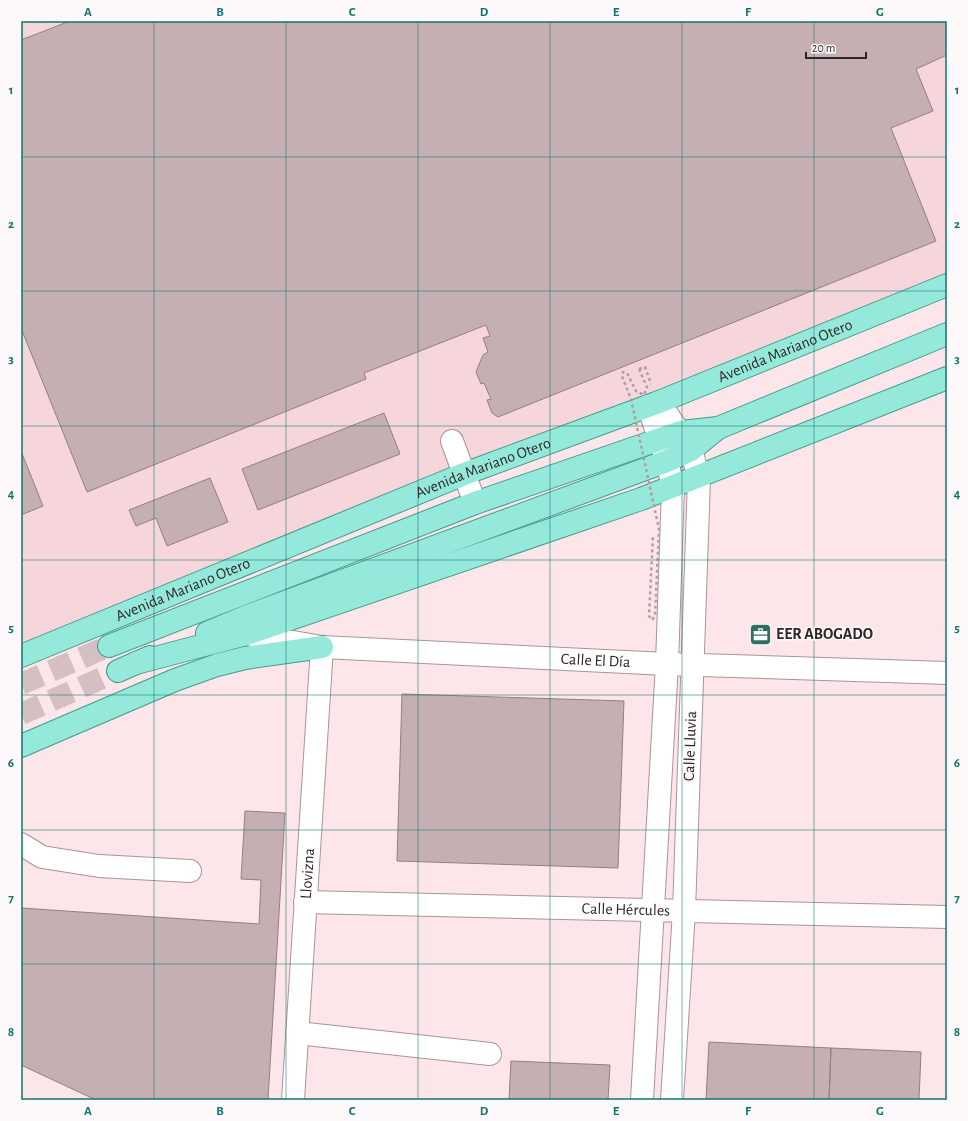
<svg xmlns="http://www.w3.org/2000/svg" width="968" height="1121" viewBox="0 0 968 1121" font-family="'Alegreya Sans',sans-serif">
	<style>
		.built { fill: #f6d6db }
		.building { fill: #c6afb3; stroke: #947e82 }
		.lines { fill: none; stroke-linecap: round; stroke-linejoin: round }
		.major-tunnel { stroke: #d4c0c2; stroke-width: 22; stroke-dasharray: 22 11; stroke-linecap: butt }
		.minor-casing { stroke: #aa9498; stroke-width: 24 }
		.major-casing { stroke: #439b8b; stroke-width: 24 }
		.path { stroke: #b09fa1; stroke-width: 2.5; stroke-dasharray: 3 3; stroke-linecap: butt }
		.minor { stroke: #fff; stroke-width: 22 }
		.major { stroke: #95e9da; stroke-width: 22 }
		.path-bridge { stroke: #b09fa1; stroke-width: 2.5; stroke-dasharray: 3 3; stroke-linecap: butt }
		.grid { fill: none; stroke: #0f766e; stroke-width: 1; stroke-opacity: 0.55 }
		.labels { text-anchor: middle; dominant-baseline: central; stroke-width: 3; stroke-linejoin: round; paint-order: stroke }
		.street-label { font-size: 16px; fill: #2e2627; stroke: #fdf8f9 }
		.poi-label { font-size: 16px; font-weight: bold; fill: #2e2627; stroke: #fdf8f9; text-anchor: start }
		.neatline { fill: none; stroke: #0f766e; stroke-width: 1.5 }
		.grid-label { font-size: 13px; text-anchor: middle; font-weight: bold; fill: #0f766e }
	</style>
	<rect width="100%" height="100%" fill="#fde6e9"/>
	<path class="built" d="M21,21h926v256l-926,370z"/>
	<path class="building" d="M70,21h877v34l-31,14 17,42 -42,17 45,113 -438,176 -6,-4 -5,-13 4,-1 -7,-16 -3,1 -5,-12 7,-17 5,-3 -5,-14 7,-2 -4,-11 -122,48 2,6 -279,113 -66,-164v-288z
		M384,413l16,41 -142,56 -16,-41z
		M21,451l22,55 -22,9z
		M210,478l18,44 -61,24 -11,-28 -20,8 -7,-16z
		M402,694l222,7 -6,167 -221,-7z
		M245,811l40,2 -17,287h-172l-75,-35v-157l238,16 2,-44 -20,-1z
		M709,1042l122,6 -2,52h-123z
		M831,1048l90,4 -2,48h-90z
		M511,1061l99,4 -2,35h-99z"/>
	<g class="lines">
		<path class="major-tunnel" d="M21,684l88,-38
			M21,714l97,-43"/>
		<defs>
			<g id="minor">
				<path d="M659,402l32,48 8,28 -15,433 -12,189"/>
				<path d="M452,441l23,62"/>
				<path id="s1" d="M246,634l76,13 345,17 280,9"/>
				<path d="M21,844l21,13 57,9 91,5"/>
				<path id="s2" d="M305,902l642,15"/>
				<path d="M297,1033l193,21"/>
				<path id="s3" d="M293,1100l29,-453"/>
				<path d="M642,1100l25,-436 6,-177 -6,-26 -19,-55"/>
			</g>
			<g id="major">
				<path d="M207,633l43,-18 417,-154 24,-11 27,-22"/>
				<path d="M109,646l366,-143 206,-71 37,-4 229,-94"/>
				<path id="s4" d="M21,656l443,-182 195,-72 288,-117"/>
				<path d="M136,663l110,-29 395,-135 306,-121"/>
				<path d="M118,671l32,-14"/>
				<path d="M21,746l154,-66 42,-15 28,-7 77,-11"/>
			</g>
		</defs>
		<use href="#minor" class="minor-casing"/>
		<use href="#major" class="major-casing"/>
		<path class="path" d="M639,369l6,-2 6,17"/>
		<use href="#minor" class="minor"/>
		<use href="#major" class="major"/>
		<path class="path-bridge" d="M639,369l8,18 -3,8 -8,-4 -9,-18 -4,-1 -1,4 9,23 28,130 -4,87 -3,4 -3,-4 4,-80"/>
	</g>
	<path class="grid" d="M154,21v1079M286,21v1079M418,21v1079M550,21v1079M682,21v1079M814,21v1079M21,157h926M21,291h926M21,426h926M21,560h926M21,695h926M21,830h926M21,964h926"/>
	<defs>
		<symbol id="office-square" viewBox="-11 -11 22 22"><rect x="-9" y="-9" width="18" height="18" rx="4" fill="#2c7063" stroke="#fdf8f9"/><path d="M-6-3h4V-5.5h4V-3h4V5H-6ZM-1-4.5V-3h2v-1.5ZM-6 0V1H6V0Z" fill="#fff"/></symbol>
	</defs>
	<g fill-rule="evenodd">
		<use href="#office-square" x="748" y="622" width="25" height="25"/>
	</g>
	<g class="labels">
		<g class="street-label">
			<text stroke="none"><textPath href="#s4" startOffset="823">Avenida Mariano Otero</textPath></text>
			<text stroke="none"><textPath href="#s4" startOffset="499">Avenida Mariano Otero</textPath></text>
			<text stroke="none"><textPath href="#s4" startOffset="175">Avenida Mariano Otero</textPath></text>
			<text stroke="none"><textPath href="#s1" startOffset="351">Calle El Día</textPath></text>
			<text transform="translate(690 746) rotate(-88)">Calle Lluvia</text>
			<text stroke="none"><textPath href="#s3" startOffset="227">Llovizna</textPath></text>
			<text stroke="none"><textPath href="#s2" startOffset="321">Calle Hércules</textPath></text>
		</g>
		<g class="poi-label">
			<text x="776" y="634">EER ABOGADO</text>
		</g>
	</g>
	<rect width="968" height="1121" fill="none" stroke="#fdf8f9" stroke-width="44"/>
	<path d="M806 52v6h60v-6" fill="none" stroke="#2e2627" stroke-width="2"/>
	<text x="812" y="52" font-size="12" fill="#2e2627" stroke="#fdf8f9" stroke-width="3" paint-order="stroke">20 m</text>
	<rect x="22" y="22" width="924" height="1077" class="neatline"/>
	<g class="grid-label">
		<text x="88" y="16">A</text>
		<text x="220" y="16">B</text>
		<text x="352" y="16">C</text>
		<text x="484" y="16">D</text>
		<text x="616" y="16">E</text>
		<text x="748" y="16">F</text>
		<text x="880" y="16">G</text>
		<text x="11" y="94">1</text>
		<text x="957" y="94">1</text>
		<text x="11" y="228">2</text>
		<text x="957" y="228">2</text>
		<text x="11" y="363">3</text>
		<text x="957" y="363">3</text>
		<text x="11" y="498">4</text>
		<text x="957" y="498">4</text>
		<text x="11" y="632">5</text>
		<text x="957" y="632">5</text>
		<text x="11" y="767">6</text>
		<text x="957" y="767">6</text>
		<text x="11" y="902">7</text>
		<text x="957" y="902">7</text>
		<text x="11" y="1036">8</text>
		<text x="957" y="1036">8</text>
		<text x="88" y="1115">A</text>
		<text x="220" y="1115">B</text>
		<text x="352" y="1115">C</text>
		<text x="484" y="1115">D</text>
		<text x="616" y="1115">E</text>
		<text x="748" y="1115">F</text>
		<text x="880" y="1115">G</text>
	</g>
</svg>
